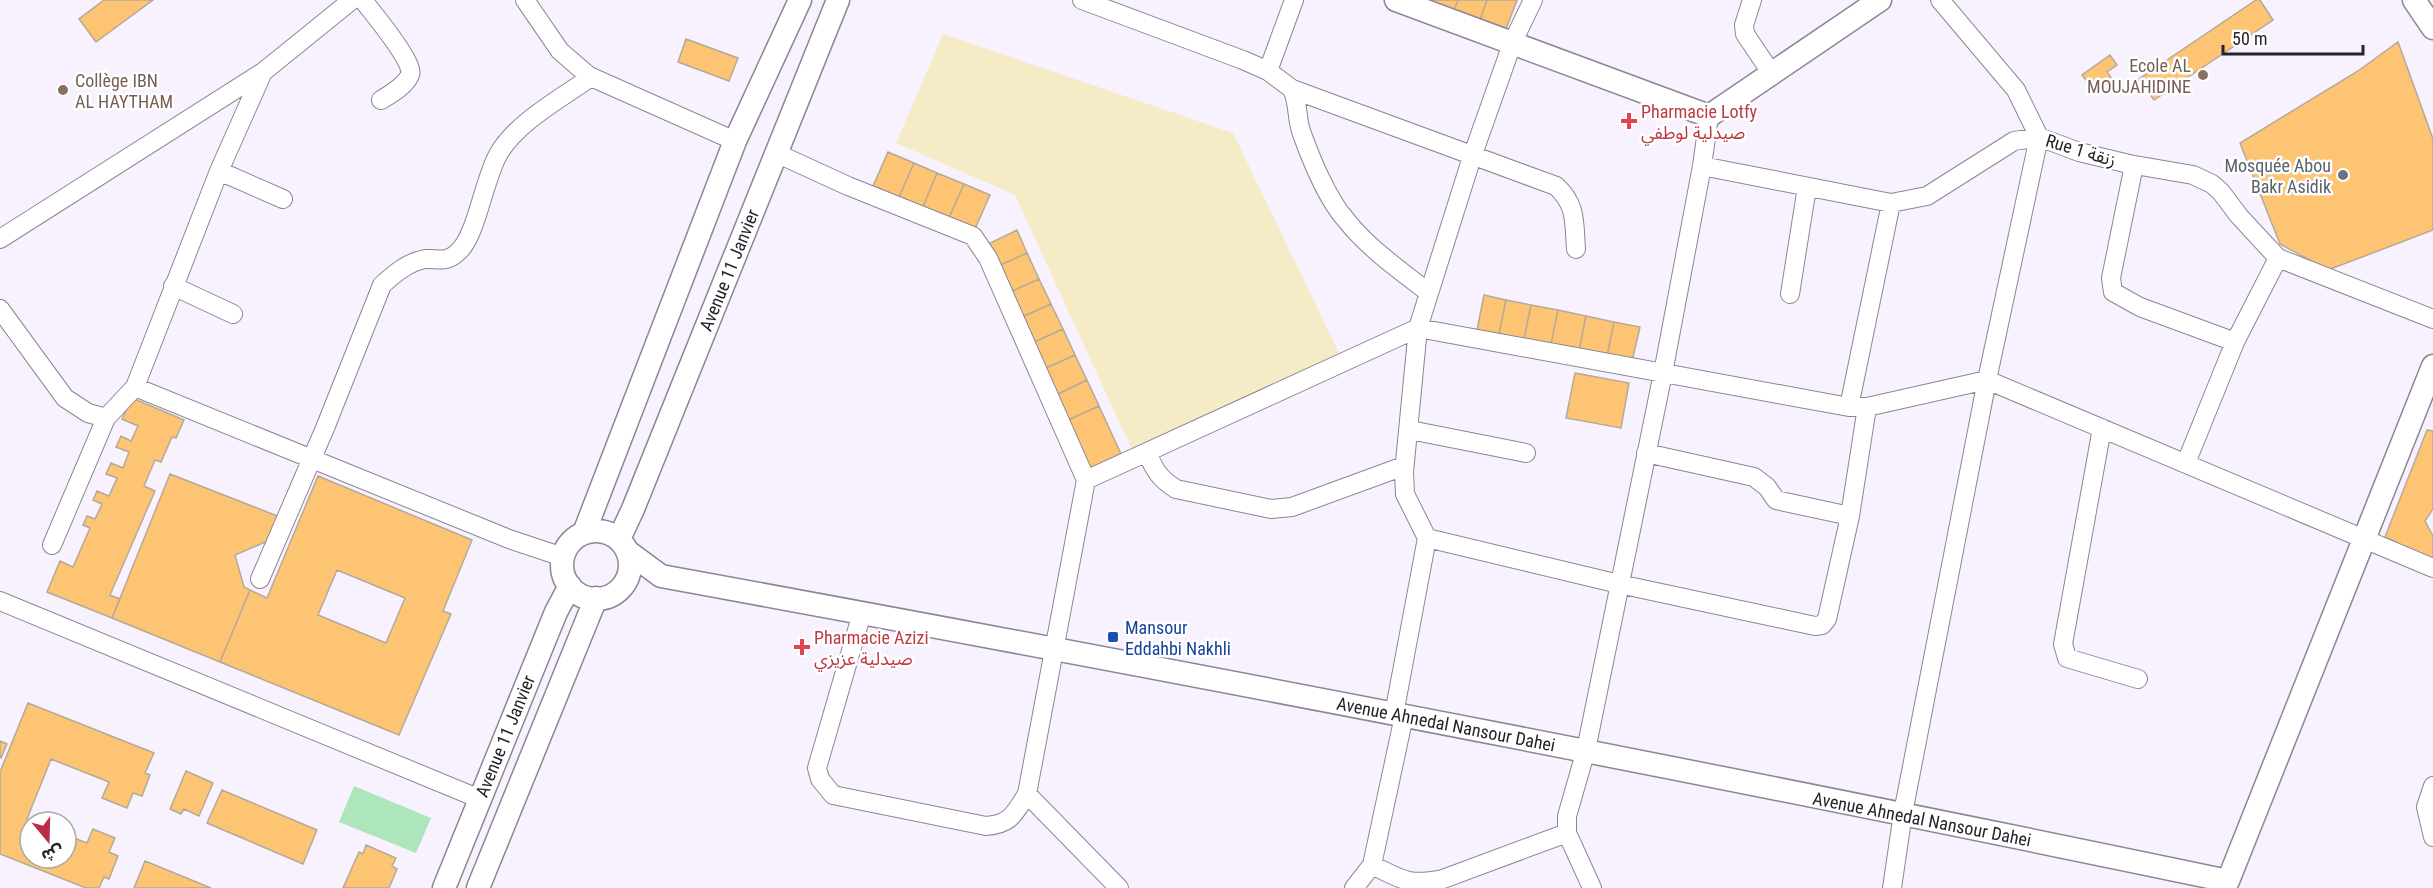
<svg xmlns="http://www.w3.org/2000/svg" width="2433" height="888" viewBox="0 0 2433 888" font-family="'Roboto Condensed','Noto Sans Arabic',sans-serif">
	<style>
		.green { fill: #ade5bc }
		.sand { fill: #f5ebc6 }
		.building { fill: #fdc473; stroke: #b5a999; stroke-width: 1.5; fill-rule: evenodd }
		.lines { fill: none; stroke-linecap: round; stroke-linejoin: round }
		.minor-casing { stroke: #8c8596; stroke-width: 20 }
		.tertiary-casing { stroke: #8c8596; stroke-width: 25 }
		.minor { stroke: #fff; stroke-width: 18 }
		.tertiary { stroke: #fff; stroke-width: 22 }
		.education-dot { fill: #8d6e63; stroke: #fff; stroke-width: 2 }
		.health-dot { fill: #e0444e; stroke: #fff; stroke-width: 2 }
		.worship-dot { fill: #6b7280; stroke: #fff; stroke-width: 2 }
		.transit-dot { fill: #1a4fb4; stroke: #fff; stroke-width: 2 }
		.labels { text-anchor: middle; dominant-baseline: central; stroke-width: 5; stroke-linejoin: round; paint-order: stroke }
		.education-label { font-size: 18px; fill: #785e54; stroke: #fff; text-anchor: end }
		.health-label { font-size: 18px; fill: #be3a42; stroke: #fff; text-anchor: start }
		.street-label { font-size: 18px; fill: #26242b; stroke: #fff }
		.worship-label { font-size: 18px; fill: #5b616d; stroke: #fff; text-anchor: end }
		.transit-label { font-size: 18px; fill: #164399; stroke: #fff; text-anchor: start }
	</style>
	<rect width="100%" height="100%" fill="#f7f2fe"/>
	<path class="green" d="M354,786l77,32 -15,35 -77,-31z"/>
	<path class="sand" d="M943,34l290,99 107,222 -208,95 -117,-255 -119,-52z"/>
	<path class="building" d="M104,0h49l-57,42 -17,-23z
		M1428,0h30l-4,10z
		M1458,0h29l-7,20 -26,-10z
		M1487,0h30l-11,29 -26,-9z
		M2256,0h4l13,20 -119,80 -15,-21z
		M686,39l52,19 -9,23 -51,-19z
		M2398,42l35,97v91l-105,40 -48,-26 -40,-101 118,-72z
		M2110,55l7,10 -10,7 6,8 -18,12 -13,-17z
		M888,152l26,11 -15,34 -26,-11z
		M914,163l23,10 -14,34 -24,-10z
		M937,173l27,11 -15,34 -26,-11z
		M964,184l26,11 -15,34 -26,-11z
		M1017,230l10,23 -31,14 -10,-22z
		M1027,253l12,26 -31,14 -12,-26z
		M1039,279l12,25 -31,14 -12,-25z
		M1484,295l22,5 -7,34 -22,-4z
		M1506,300l25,5 -7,34 -25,-5z
		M1051,304l12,25 -31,14 -12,-25z
		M1531,305l27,5 -7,34 -27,-5z
		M1558,310l28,6 -7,35 -28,-7z
		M1586,316l28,6 -7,34 -28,-5z
		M1614,322l26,5 -8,34 -25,-5z
		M1063,329l12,26 -31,14 -12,-26z
		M1075,355l12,25 -31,15 -12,-26z
		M1575,373l54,10 -8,45 -55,-10z
		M1087,380l12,26 -31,14 -12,-25z
		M132,398l52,22 -8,18 -4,-1 -11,25 -6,-2 -11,26 11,5 -45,104 10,4 -8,19 -65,-26 13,-31 13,6 17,-39 -7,-3 4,-9 8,3 7,-15 -9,-4 4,-9 12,5 8,-18 -11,-4 5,-11 12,5 6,-16 -13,-5 5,-11 10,5 7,-15 -16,-7z
		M1099,406l22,48 -31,14 -22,-48z
		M2427,430l6,1v78l-8,12 8,15v32l-41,-16 4,-10 -11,-5z
		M170,474l110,43 -10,23 -35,15 9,32 6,3 -30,72 -108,-44z
		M318,476l154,64 -29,71 8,3 -52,121 -179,-73 30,-72 17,8zM337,570l68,28 -19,45 -68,-28z
		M28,703l126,50 -9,20 5,2 -8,21 -9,-3 -6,15 -25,-10 7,-16 -58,-23 -24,60 7,3h-4v36h36v-23l21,8 6,-14 22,9 -6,14 9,4 -9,23 -5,-2 -5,11h-13l-86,-34v-82z
		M0,741l7,3 -6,14 -1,-1z
		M186,771l27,12 -14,33 -15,-7 -3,5 -11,-5z
		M222,790l95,40 -14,34 -96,-41z
		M366,845l30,13 -4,8 5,3 -8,19h-46l16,-36 4,2z
		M145,861l66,27h-77z"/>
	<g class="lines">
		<defs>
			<path id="minor" d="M363,0c8,11 53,64 47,75 -5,11 -19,19 -29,25
				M525,0l35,51 29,25 146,65
				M1082,0l161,60 25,11 24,18 264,97c21,19 18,37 20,63
				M1752,0l-8,25 1,9 27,40
				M1268,71l26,-71
				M1292,89c7,14 4,30 10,45 9,25 26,66 44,86 23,29 54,50 83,73
				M776,153l72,33 125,50 15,22 98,222 332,-152 431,79h18l120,-27 446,188
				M2134,165l-23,113 2,14 27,15 95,35
				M1702,166l189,37 36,-7 87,-55 25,-4 40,15 50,12 64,11 19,9 9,8 18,24 39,42 155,61
				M219,171l64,28
				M0,239l263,-167
				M173,286l60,28
				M1790,294l17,-107
				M0,309l65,89 23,15 18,5
				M135,387l374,152 54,18
				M1849,407l42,-204
				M2102,428l-39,216 4,14 71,21
				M1410,430l116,23
				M1147,452c7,18 13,27 29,37l95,20 21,-2 112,-41
				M1646,453l108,24 13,10 9,13 74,16
				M2186,463l49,-121 43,-84
				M1427,538l192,46 196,42 7,-1 5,-6 23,-103 17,-109
				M52,545l54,-127 29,-31 84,-216 44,-99 89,-72
				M260,579l65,-151 57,-143c12,-11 26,-23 43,-26 14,-1 21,5 34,-8 18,-17 25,-73 40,-98 18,-31 63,-55 92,-76
				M0,601l480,198
				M862,613l-45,155 3,11 13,16 153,31c25,-2 28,-12 41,-32l59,-314
				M1394,714l33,-176 -22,-44 -1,-22 14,-144 54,-171 40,-113 21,-44
				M2433,786l-7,21 7,30
				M1027,794l92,94
				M1372,865c31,15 35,21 71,14l124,-46
				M1354,888l18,-23 32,-149
				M1592,888l-25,-55v-17l19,-66 77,-377 39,-207 7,-50
				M1892,888l11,-75 84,-433 52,-243 -23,-47 -76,-90"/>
			<path id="tertiary" d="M1396,0l313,116 171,-116
				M2414,0l19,28
				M562 565a34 34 0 1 1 68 0a34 34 0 1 1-68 0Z
				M584,533l151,-392 65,-141
				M619,539l14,-30 205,-509
				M627,551l34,25c524,96 1046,196 1567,305l205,-515
				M444,888l112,-276 14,-26
				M478,888l118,-290"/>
		</defs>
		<use href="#minor" class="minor-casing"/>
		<use href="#tertiary" class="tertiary-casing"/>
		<use href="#minor" class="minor"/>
		<use href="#tertiary" class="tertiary"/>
	</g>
	<g class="education-dot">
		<circle cx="2203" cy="75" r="6"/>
		<circle cx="63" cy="90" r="6"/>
	</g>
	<g class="health-dot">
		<path d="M1626 112h6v6h6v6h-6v6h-6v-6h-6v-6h6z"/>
		<path d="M799 638h6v6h6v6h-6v6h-6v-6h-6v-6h6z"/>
	</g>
	<circle class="worship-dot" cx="2343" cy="175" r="6"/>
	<rect class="transit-dot" x="1107" y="631" width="12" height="12" rx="3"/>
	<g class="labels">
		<g class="education-label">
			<text x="2191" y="65">Ecole AL<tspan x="2191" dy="21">MOUJAHIDINE</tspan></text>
			<text x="75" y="80" text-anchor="start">Collège IBN<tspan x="75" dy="21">AL HAYTHAM</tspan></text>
		</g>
		<g class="health-label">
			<text x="1641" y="111">Pharmacie Lotfy<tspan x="1641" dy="21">صيدلية لوطفي</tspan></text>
			<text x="814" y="637">Pharmacie Azizi<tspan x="814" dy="21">صيدلية عزيزي</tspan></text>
		</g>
		<g class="street-label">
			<text transform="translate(2081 150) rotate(17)">Rue 1 زنقة</text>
			<text transform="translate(729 270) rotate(-68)">Avenue 11 Janvier</text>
			<text transform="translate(1446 724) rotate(11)">Avenue Ahnedal Nansour Dahei</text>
			<text transform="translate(505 736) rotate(-68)">Avenue 11 Janvier</text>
			<text transform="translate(1922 819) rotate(11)">Avenue Ahnedal Nansour Dahei</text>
		</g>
		<g class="worship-label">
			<text x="2331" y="165">Mosquée Abou<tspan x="2331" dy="21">Bakr Asidik</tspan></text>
		</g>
		<g class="transit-label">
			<text x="1125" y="627">Mansour<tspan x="1125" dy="21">Eddahbi Nakhli</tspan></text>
		</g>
	</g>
	<g transform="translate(48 840) rotate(161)"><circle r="28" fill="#ffffff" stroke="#a8a7aa" stroke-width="1.5"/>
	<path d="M0-4.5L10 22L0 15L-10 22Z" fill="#bb2a47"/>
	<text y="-9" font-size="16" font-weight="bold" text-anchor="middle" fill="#26242b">ش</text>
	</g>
	<path d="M2223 45v9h140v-9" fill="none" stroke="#26242b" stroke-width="3"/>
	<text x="2232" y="45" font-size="18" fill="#26242b" stroke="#ffffff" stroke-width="4.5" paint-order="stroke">50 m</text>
</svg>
